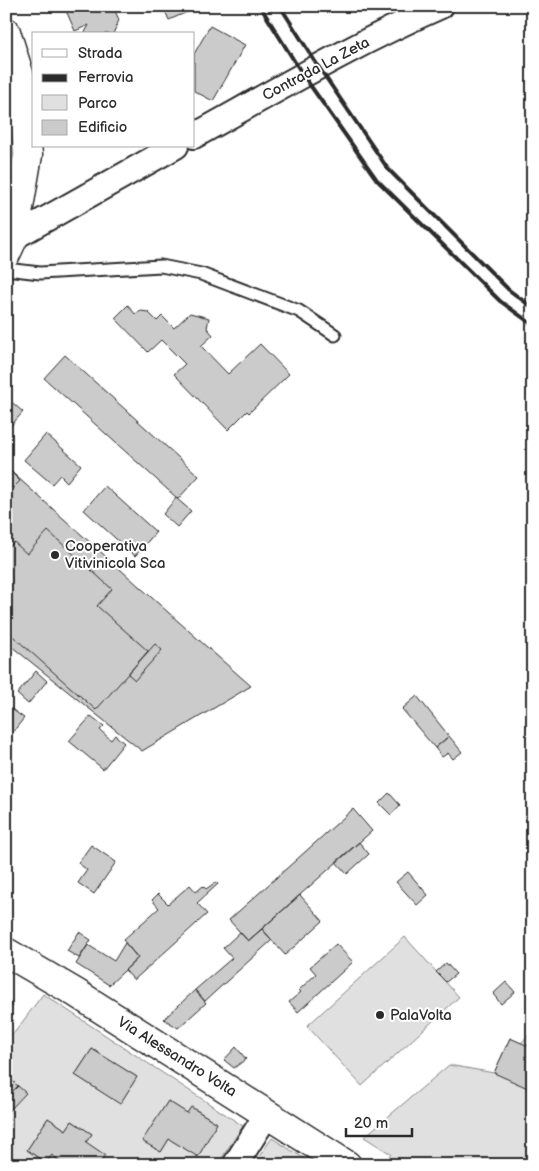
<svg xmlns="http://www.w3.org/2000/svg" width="539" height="1171" viewBox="0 0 539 1171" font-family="'Balsamiq Sans',sans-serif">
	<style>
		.green { fill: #e0e0e0; stroke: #868686; fill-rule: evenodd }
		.building { fill: #cbcbcb; stroke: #2b2b2b }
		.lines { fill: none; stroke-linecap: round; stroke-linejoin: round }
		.lane-casing { stroke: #2b2b2b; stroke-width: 15 }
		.street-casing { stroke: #2b2b2b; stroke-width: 28 }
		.secondary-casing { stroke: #2b2b2b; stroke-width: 31 }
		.primary-casing { stroke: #2b2b2b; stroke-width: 31 }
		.lane { stroke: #fff; stroke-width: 11 }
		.street { stroke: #fff; stroke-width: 24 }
		.secondary { stroke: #fff; stroke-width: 28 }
		.primary { stroke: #fff; stroke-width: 28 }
		.rail { stroke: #2b2b2b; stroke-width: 4 }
		.poi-dot { fill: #2b2b2b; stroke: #fff; stroke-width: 2 }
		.labels { text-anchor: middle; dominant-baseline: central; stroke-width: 4; stroke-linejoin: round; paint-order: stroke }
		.street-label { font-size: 15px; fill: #2b2b2b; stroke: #fff }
		.poi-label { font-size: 15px; fill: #2b2b2b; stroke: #fff; text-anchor: start }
	</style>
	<rect width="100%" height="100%" fill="#fff"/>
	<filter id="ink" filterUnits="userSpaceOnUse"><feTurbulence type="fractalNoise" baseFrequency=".02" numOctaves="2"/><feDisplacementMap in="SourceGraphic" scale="10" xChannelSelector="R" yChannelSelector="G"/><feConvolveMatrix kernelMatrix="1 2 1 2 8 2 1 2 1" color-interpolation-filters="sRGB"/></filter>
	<g filter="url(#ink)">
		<path class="green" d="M405,937l54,60 -97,89 -55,-60z
			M43,994l200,132 -26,39h-119l-12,-23 6,-8 -20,-13 -6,9 -18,-12 -21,32 19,13 6,-8 10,8 -1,2h-55v-35l6,-8 -6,-5v-9l19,-15 -19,-18v-38l9,-5zM92,1049l45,28 -17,26 -45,-28zM168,1101l19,12 5,-6 25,16 -19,33 -29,-17 -8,13 -18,-11z
			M533,1030v135h-139l-7,-5 4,-6 -27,-17 85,-72 45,8 16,-35 11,5z
			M272,1138l42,27h-46l-10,-7z"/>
		<path class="building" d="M64,6h49l6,14 -6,14h-29l5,-9 -14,6z
			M163,6h38l-32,14z
			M210,26l35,19 -32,56 -19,-10v-37z
			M128,305l7,9 6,-3 7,1 9,9 5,-5 12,12 16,-15 19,5 -2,10 6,7 -12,11 27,28 32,-30 29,30 -40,39 -2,-2 -19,19 -54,-56 11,-10 -24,-24 -13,12 -33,-34z
			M65,355l134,121 -21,23 -134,-121z
			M6,397l17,15 -15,17 -2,-2z
			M46,434l35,31 -14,17 -7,-7 -8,9 -28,-24z
			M6,467l202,181 43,38 -109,65 -136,-109z
			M11,472l9,9 -7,7 -7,-6v-4z
			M105,486l51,46 -21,24 -51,-46z
			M176,498l15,13 -14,16 -14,-13z
			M48,531l64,58 -15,17 51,45 -52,59 -90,-80v-80l8,-8 13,12z
			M155,644l7,6 -27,30 -7,-6z
			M36,671l11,10 -19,23 -11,-10z
			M417,696l32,40 -14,12 -33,-39z
			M6,705l18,13 -18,23z
			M91,716l13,10 -4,4 11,10 4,-5 9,8 -21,26 -34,-28z
			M449,736l13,16 -9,7 -5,-6 -6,4 -7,-9z
			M389,793l11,12 -9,10 -12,-12z
			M353,809l19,22 -124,110 -19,-21z
			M359,842l10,12 -22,20 -11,-12z
			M91,845l25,17 -22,32 -16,-11 9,-13 -9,-7z
			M408,872l20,23 -11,10 -21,-23z
			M216,882l2,2 -21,19 10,11 -73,66 -9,-10 13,-12 -15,-18 36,-32 -7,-8 6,-6 10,10 22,-19 6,7 7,-6 3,3z
			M300,895l23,26 -38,34 -23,-26z
			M262,929l10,11 -67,61 -10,-11 37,-32 -9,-10 17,-16 8,9z
			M79,932l12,8 -12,18 -12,-7z
			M125,943l13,15 -29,27 -33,-21 12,-19 26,16z
			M336,944l17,18 -55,50 -9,-10 12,-10 -2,-2 17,-16 -6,-7z
			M446,963l10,11 -10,8 -10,-10z
			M506,982l9,10 -14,12 -8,-10z
			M195,990l11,13 -28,25 -14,-9z
			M6,997l7,9 -7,6z
			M510,1038l23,10v35l-3,6 -36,-16z
			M236,1047l10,12 -12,9 -10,-8z
			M92,1049l45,28 -17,27 -45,-29z
			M6,1075l12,11 -12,12z
			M18,1086l8,7 -17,18 -3,-3v-10z
			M168,1101l19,12 4,-6 26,16 -19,34 -29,-18 -8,13 -19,-11z
			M48,1118l18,12 6,-9 20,13 -6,8 19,13 -7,10h-33l-13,-10 -6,8 -19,-13z"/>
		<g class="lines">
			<defs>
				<path id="lane" d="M6,269l34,4 121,-7 40,8 98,37 36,24"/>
				<path id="street" d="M194,136c81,-45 162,-93 247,-130
					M14,237l162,-91
					M235,1165l32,-51"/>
				<path id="secondary" d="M6,952l70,41 271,172"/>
				<path id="primary" d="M6,32l16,51 6,72 -14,82 -8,17"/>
			</defs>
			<use href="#lane" class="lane-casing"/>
			<use href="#street" class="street-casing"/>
			<use href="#secondary" class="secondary-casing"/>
			<use href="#primary" class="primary-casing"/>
			<use href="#lane" class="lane"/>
			<use href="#street" class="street"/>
			<use href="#secondary" class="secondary"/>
			<use href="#primary" class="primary"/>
			<path class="rail" d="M260,6l43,69 74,105 123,121 33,24
				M280,6l38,60 70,103 121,121 24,18"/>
		</g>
	</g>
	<g class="poi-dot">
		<circle cx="55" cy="555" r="5"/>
		<circle cx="380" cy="1015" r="5"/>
	</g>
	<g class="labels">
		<g class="street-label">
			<text transform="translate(316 69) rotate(-28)">Contrada La Zeta</text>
			<text transform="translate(177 1057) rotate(32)">Via Alessandro Volta</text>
		</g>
		<g class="poi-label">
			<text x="65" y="546">Cooperativa<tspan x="65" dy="17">Vitivinicola Sca</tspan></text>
			<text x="390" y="1015">PalaVolta</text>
		</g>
	</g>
	<rect width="539" height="1171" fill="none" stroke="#fff" stroke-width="25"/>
	<rect x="12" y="12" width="514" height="1146" fill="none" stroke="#2b2b2b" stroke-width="2" filter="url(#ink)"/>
	<rect x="32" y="32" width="162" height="115" fill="#ffffff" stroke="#aaaaaa"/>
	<rect x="42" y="49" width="25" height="8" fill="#ffffff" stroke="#aaaaaa"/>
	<text x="78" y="58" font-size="15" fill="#2b2b2b">Strada</text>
	<rect x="42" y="74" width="25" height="8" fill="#2b2b2b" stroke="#aaaaaa"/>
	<text x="78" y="82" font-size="15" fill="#2b2b2b">Ferrovia</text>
	<rect x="42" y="95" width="25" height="15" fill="#e0e0e0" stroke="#aaaaaa"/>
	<text x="78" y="108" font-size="15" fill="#2b2b2b">Parco</text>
	<rect x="42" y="120" width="25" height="15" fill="#cbcbcb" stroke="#aaaaaa"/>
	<text x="78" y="132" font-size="15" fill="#2b2b2b">Edificio</text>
	<path d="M346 1128v8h66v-8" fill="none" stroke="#2b2b2b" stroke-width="2.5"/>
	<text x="354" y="1128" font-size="15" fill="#2b2b2b" stroke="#ffffff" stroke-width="4" paint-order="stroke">20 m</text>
</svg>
